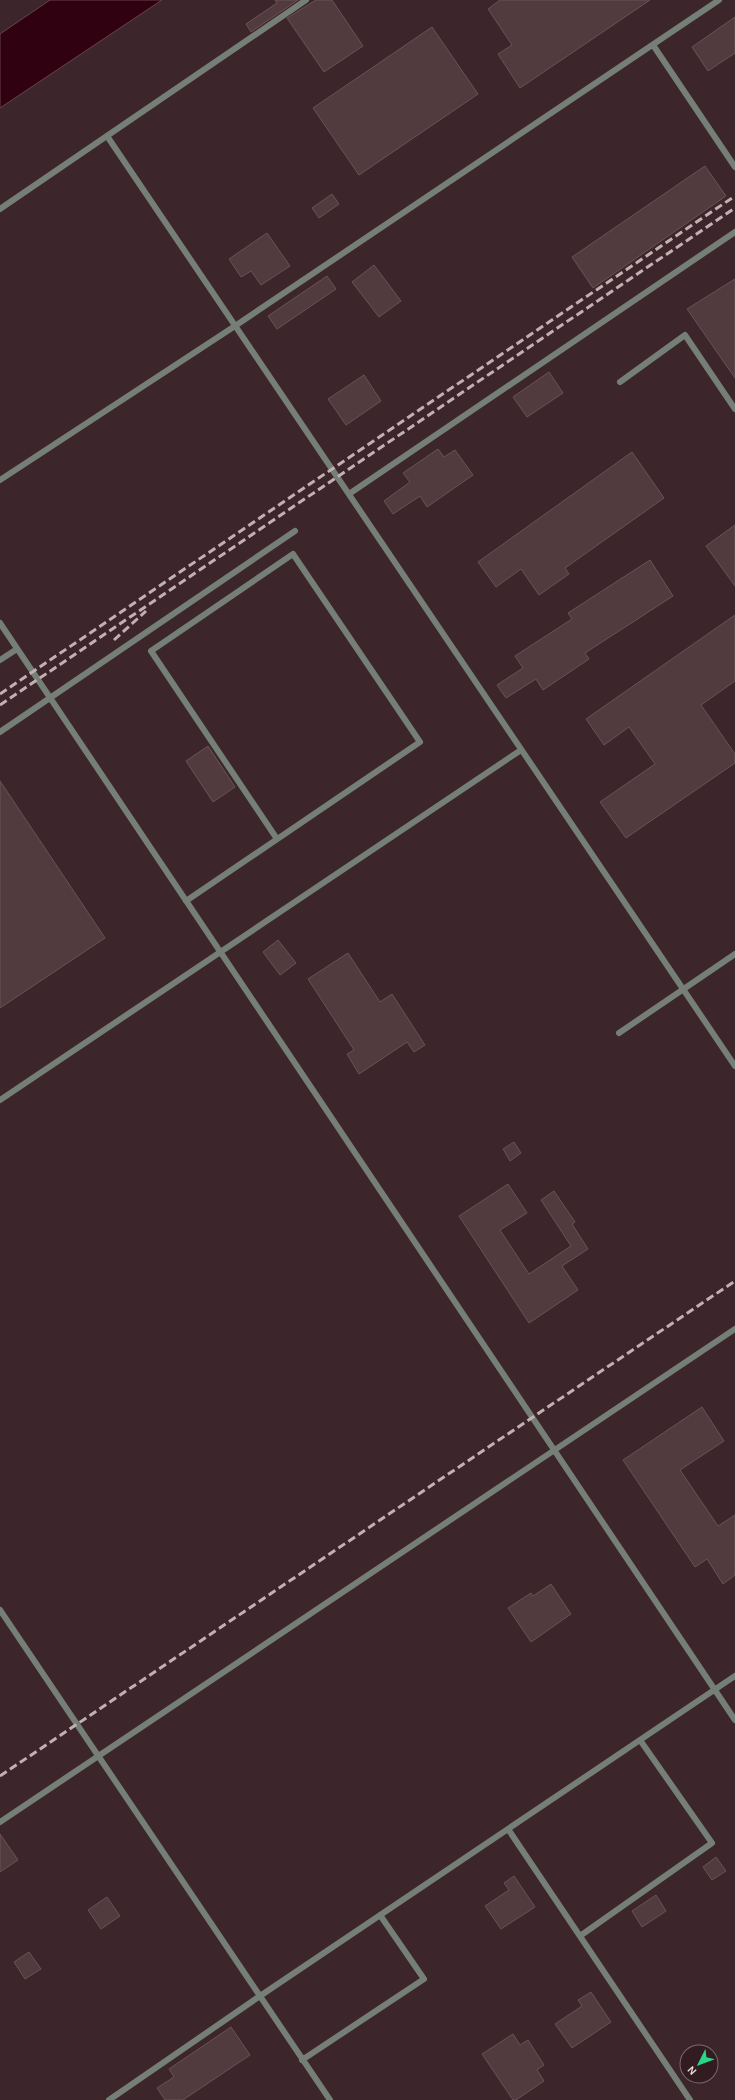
<svg xmlns="http://www.w3.org/2000/svg" width="735" height="2100" viewBox="0 0 735 2100" font-family="Karla,sans-serif">
	<style>
		.water { fill: #300111; stroke: #68434f }
		.building { fill: #523b3f; stroke: #6b5257 }
		.lines { fill: none; stroke-linecap: round; stroke-linejoin: round }
		.service { stroke: #757f78; stroke-width: 6 }
		.rail { stroke: #c1b1b3; stroke-width: 3; stroke-dasharray: 8 4; stroke-linecap: butt }
	</style>
	<rect width="100%" height="100%" fill="#3c262b"/>
	<path class="water" d="M50,0h112l-162,108v-74z"/>
	<path class="building" d="M275,0h23l-47,32 -5,-8 31,-21z
		M316,0h16l31,46 -39,26 -37,-54z
		M500,0h150l-130,88 -22,-34 14,-9 -24,-36z
		M735,17v36l-27,18 -16,-24z
		M432,27l46,67 -119,81 -46,-67z
		M705,166l21,30 -133,92 -21,-31z
		M332,194l7,10 -20,14 -7,-10z
		M267,233l23,33 -29,19 -10,-14 -10,6 -12,-18z
		M374,265l27,36 -22,16 -27,-35z
		M327,276l9,13 -59,40 -9,-13z
		M735,279v99l-48,-69z
		M549,372l14,21 -36,24 -14,-20z
		M364,375l17,26 -35,24 -18,-26z
		M438,449l6,8 11,-7 18,25 -46,32 -7,-11 -27,18 -9,-13 26,-19 -7,-9z
		M632,452l32,46 -99,70 4,6 -30,21 -18,-26 -25,18 -18,-25z
		M735,525v61l-29,-40z
		M650,560l23,36 -88,57 4,6 -46,31 -7,-11 -30,19 -9,-13 26,-17 -8,-12 57,-37 -4,-6z
		M735,615v66l-34,24 34,49v9l-109,75 -26,-36 55,-38 -26,-37 -25,18 -18,-26z
		M208,746l27,41 -22,15 -27,-41z
		M0,781l105,157 -105,70z
		M278,940l18,23 -16,12 -17,-23z
		M348,953l32,49 12,-8 33,51 -11,7 -7,-10 -48,32 -12,-20 7,-4 -46,-71z
		M514,1142l7,11 -11,8 -7,-12z
		M508,1184l19,29 -27,17 29,44 42,-28 -30,-46 13,-9 21,31 -3,2 16,25 -26,17 16,24 -49,33 -70,-107z
		M702,1407l22,34 -44,29 38,56 17,-11v60l-12,9 -16,-25 -12,8 -72,-107z
		M551,1584l20,30 -40,28 -23,-34 23,-15 2,3z
		M0,1834l18,26 -18,12z
		M716,1857l10,14 -14,9 -9,-13z
		M514,1876l21,31 -34,22 -16,-23 24,-16 -5,-7z
		M656,1895l10,16 -24,16 -10,-16z
		M107,1897l13,19 -19,13 -13,-19z
		M29,1952l12,17 -16,10 -11,-17z
		M591,1992l20,30 -39,26 -17,-24 27,-18 -4,-6z
		M231,2027l19,28 -67,45h-18l-8,-12 17,-11 -5,-8z
		M513,2034l7,11 8,-5 16,25 -7,5 7,11 -28,19h-3l-31,-46z"/>
	<g class="lines">
		<path class="service" d="M653,45l82,122
			M107,136l628,930
			M0,209l306,-209
			M620,382l65,-47 50,74
			M0,480l235,-154 484,-326
			M349,494l386,-262
			M0,623l735,1097
			M0,660l17,-11
			M0,732l295,-201
			M186,901l234,-159 -127,-188 -142,97 126,188
			M619,1033l116,-79
			M0,1100l521,-350
			M0,1610l330,490
			M0,1822l735,-493
			M508,1829l182,271
			M580,1936l132,-93 -72,-103
			M302,2060l122,-81 -44,-64
			M109,2100l151,-104 475,-320"/>
		<path class="rail" d="M114,640l32,-29
			M0,694l735,-498
			M0,705l735,-497
			M0,1776l735,-495"/>
	</g>
	<g transform="translate(699 2064) rotate(228)"><circle r="19" fill="#321c21" stroke="#7c696d"/>
	<path d="M0-3L7 15L0 10L-7 15Z" fill="#26d886"/>
	<text y="-6" font-size="11" font-weight="bold" text-anchor="middle" fill="#ecdddf">N</text>
	</g>
</svg>
